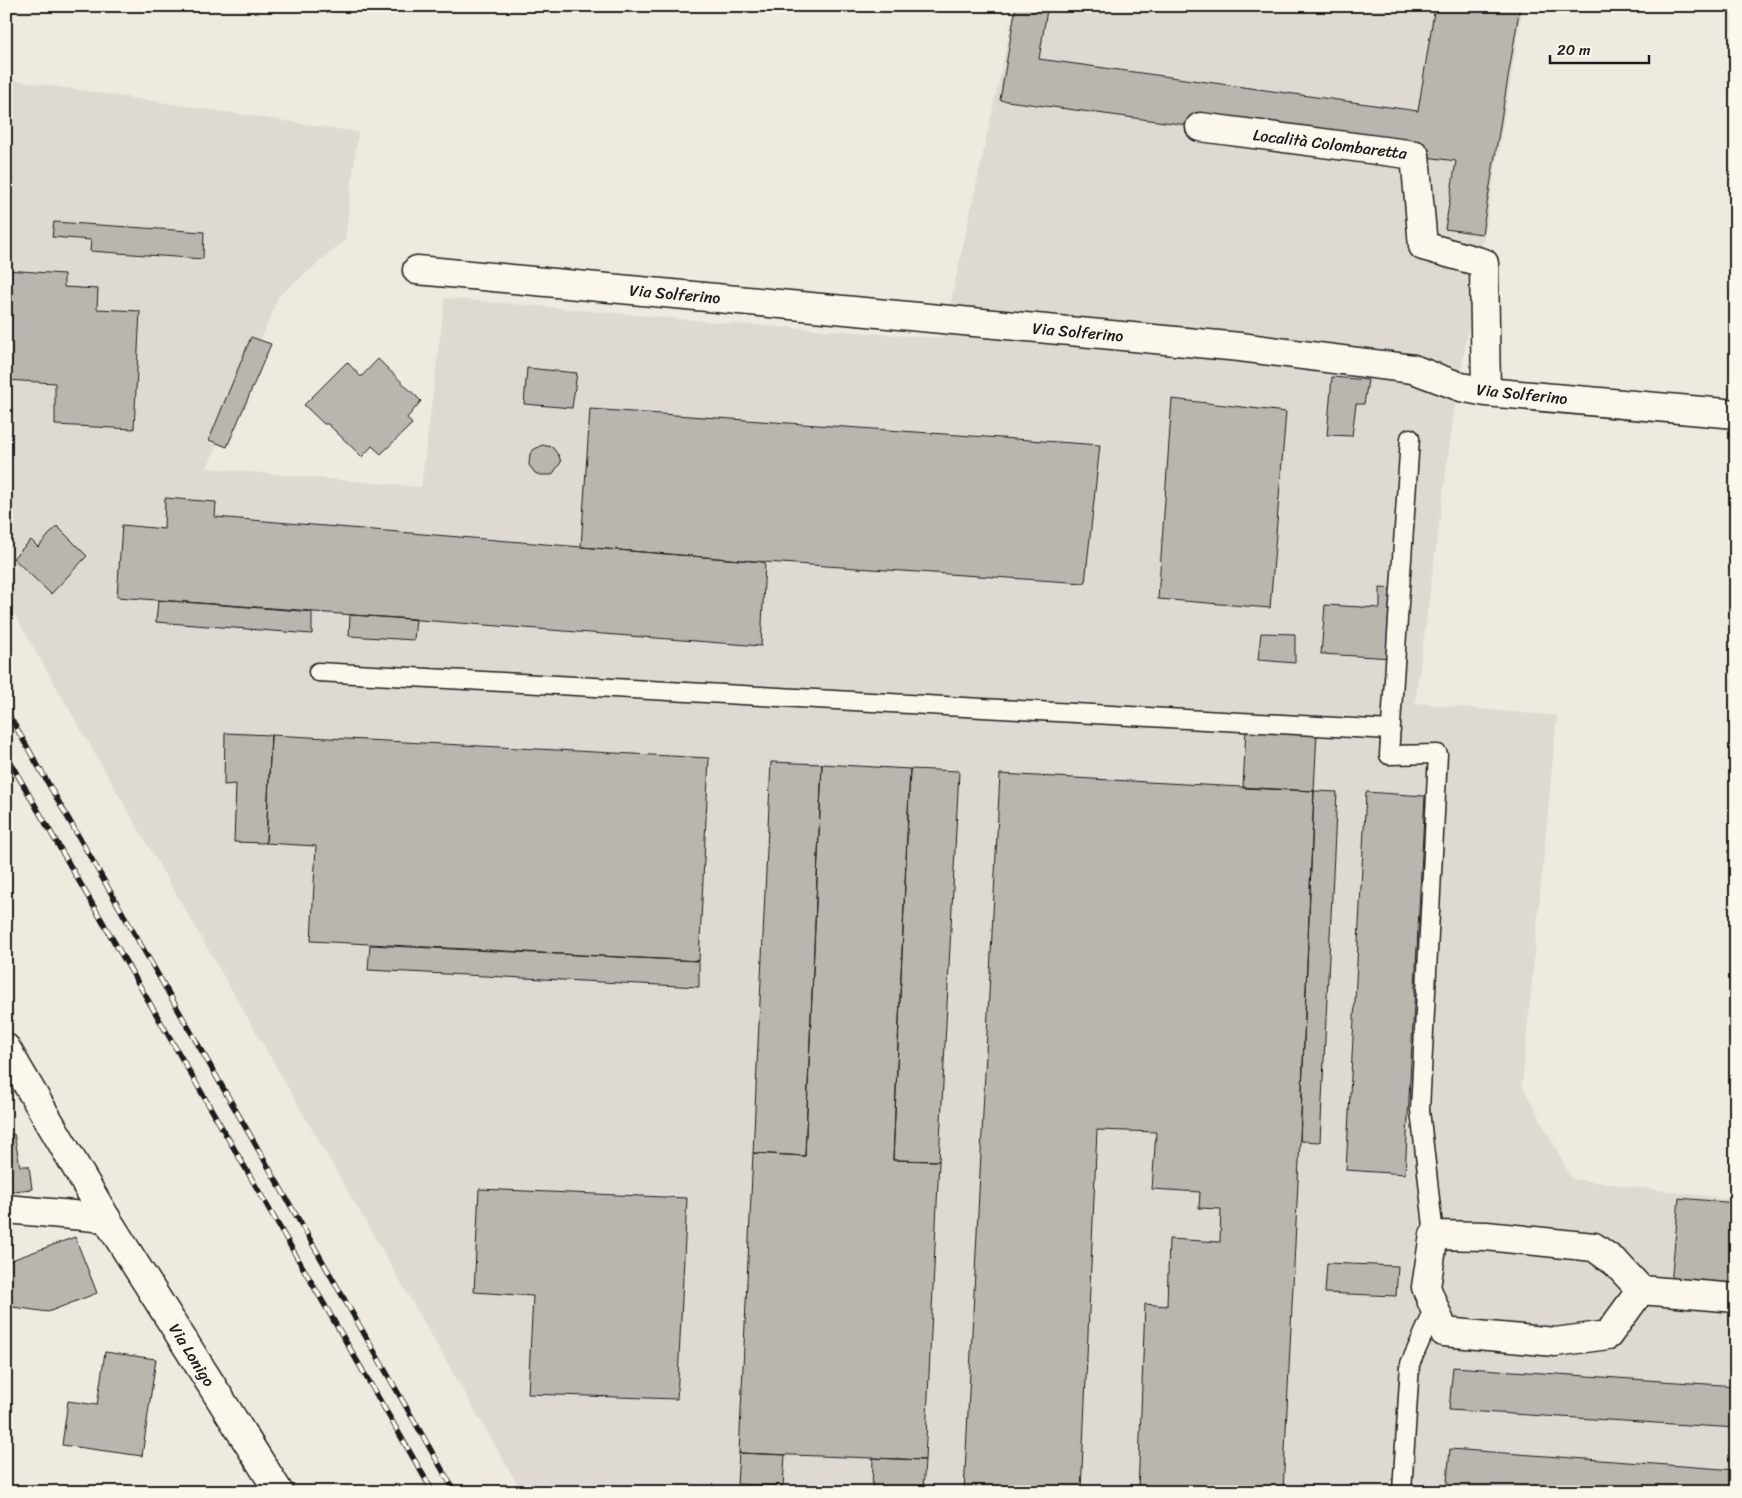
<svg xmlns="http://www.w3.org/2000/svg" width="1742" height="1498" viewBox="0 0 1742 1498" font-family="Sriracha,sans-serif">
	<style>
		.built { fill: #dedad1 }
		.building { fill: #b9b6af; stroke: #1c1c1c }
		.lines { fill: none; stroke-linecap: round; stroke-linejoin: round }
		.service-casing { stroke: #1c1c1c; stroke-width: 21 }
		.minor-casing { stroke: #1c1c1c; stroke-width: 31 }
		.primary-casing { stroke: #1c1c1c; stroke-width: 31 }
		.service { stroke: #fbf7ec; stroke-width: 18 }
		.minor { stroke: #fbf7ec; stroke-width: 28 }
		.primary { stroke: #fbf7ec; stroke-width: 28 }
		.rail-casing { stroke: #1c1c1c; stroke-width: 5.5 }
		.rail { stroke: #fbf7ec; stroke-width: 4; stroke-dasharray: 11; stroke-linecap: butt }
		.labels { text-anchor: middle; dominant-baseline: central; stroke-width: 4; stroke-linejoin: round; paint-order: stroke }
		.street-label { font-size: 16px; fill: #1c1c1c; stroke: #fbf7ec }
	</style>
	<rect width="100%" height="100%" fill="#eeeadf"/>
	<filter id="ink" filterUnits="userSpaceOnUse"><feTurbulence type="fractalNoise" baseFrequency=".02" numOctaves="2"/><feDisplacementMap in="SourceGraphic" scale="10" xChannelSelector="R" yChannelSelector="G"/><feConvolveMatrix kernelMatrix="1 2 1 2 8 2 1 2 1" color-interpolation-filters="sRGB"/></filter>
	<g filter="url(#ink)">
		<path class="built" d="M1015,6h508l-69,407 -39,290 142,13 -35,369 50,94 164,21v292h-1214l-516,-892v-521l352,53 -13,108 -66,56 -72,172 214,19 24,-189 279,25 219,15z"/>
		<path class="building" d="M1016,6h12l19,4 -8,49 379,52 17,-105h85l-38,228 -37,-5 11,-68 -456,-61z
			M54,222l150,10 -1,27 -113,-8 1,-11 -39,-3z
			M6,270l58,4v13l34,2 -1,20 43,2 -6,118 -79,-4v-42l-49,-3z
			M251,337l20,7 -44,103 -18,-7z
			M378,359l43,42 -14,17 5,6 -31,30 -9,-8 -10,11 -34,-33h-4l-20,-19 43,-43 14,15z
			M527,368l50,5 -5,35 -48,-4z
			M1332,377l36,3 -4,24h-8l-4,32 -25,-1z
			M1172,399l114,13 -16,196 -112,-9z
			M590,409l510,36 -15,138 -320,-21 -184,-15z
			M542,445l10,2 7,9 2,6 -9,13h-12l-5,-2 -6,-8 1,-11 3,-4z
			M165,498l51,4 -1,15 550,45 -4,84 -644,-49 5,-72 42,4z
			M57,526l30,30 -36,38 -38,-36 18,-18 7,7z
			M1380,588l17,1 -3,69 -73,-4 4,-49 55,3z
			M158,600l154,11v23l-156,-12z
			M350,615l66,4 -2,21 -65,-4z
			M1261,633l34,1v29l-37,-3z
			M1246,729l71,3 -3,59 -71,-3z
			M225,733l46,2 -5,108 -32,-1 2,-58 -12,1z
			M271,735l438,23 -10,203 -388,-20 5,-95 -50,-3z
			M771,762l51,2 -17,392 -52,-3z
			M822,764l88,5 -17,391 46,1 -14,299 -186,-7 14,-300 52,3z
			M910,769l49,2 -20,390 -46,-1z
			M1000,774l314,17 -14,350 -17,351h-145l7,-188 22,2 2,-67 51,3 1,-33 -22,-1 1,-16 -48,-3 4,-57 -59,-2 -16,362h-117z
			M1314,791l23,1 -17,350 -20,-1z
			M1366,792l59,4 -20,378 -59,-4z
			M370,945l329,16v26l-331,-17z
			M14,1134l6,32h9l3,23 -26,3v-56z
			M479,1189l208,9 -10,201 -149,-5 5,-98 -59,-4z
			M1679,1198l57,5v86l-65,-5z
			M75,1237l22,56 -49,19 -42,-6v-44z
			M1327,1263l71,3 -2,30 -71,-3z
			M105,1352l51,7 -14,97 -80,-11 6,-44 29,4z
			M1453,1367l283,19v42l-287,-18z
			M1450,1449l286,21v22h-290z
			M739,1453l46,2 -2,31 -46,-2z
			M873,1458l52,2 -2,32h-51z
			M602,1485l38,4v3h-38z"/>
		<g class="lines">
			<defs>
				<path id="service" d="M1410,438l-21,317 49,-1 -18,356 14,125
					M318,672l1073,58
					M1402,1492l8,-128 25,-56"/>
				<path id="minor" d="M1200,127l215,28 8,91 61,17 2,129
					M417,270l823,77 173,22 48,18 25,5 250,22
					M6,1209l100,9
					M1641,1290l-33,45 -53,7 -111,-10 -18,-45 8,-52 52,1 108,11 22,16 25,27 95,8"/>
				<path id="primary" d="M6,1048l100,170 173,274"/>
			</defs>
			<use href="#service" class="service-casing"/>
			<use href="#minor" class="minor-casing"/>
			<use href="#primary" class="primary-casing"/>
			<use href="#service" class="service"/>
			<use href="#minor" class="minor"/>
			<use href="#primary" class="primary"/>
			<defs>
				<path id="rail" d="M6,710l449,782
					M6,755l427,737"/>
			</defs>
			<use href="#rail" class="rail-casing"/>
			<use href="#rail" class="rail"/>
		</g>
	</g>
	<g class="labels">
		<g class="street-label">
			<text transform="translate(1330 144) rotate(7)">Località Colombaretta</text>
			<text transform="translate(675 294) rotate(5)">Via Solferino</text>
			<text transform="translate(1078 332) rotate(5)">Via Solferino</text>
			<text transform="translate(1522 394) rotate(6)">Via Solferino</text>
			<text transform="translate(192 1355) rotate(58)">Via Lonigo</text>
		</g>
	</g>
	<rect width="1742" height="1498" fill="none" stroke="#fbf7ec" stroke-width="25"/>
	<rect x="12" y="12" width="1717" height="1473" fill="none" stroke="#1c1c1c" stroke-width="2" filter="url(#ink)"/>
	<path d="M1550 55v8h99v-8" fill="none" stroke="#1c1c1c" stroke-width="2.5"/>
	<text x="1557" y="55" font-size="15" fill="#1c1c1c" stroke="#fbf7ec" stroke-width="4" paint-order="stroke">20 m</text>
</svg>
